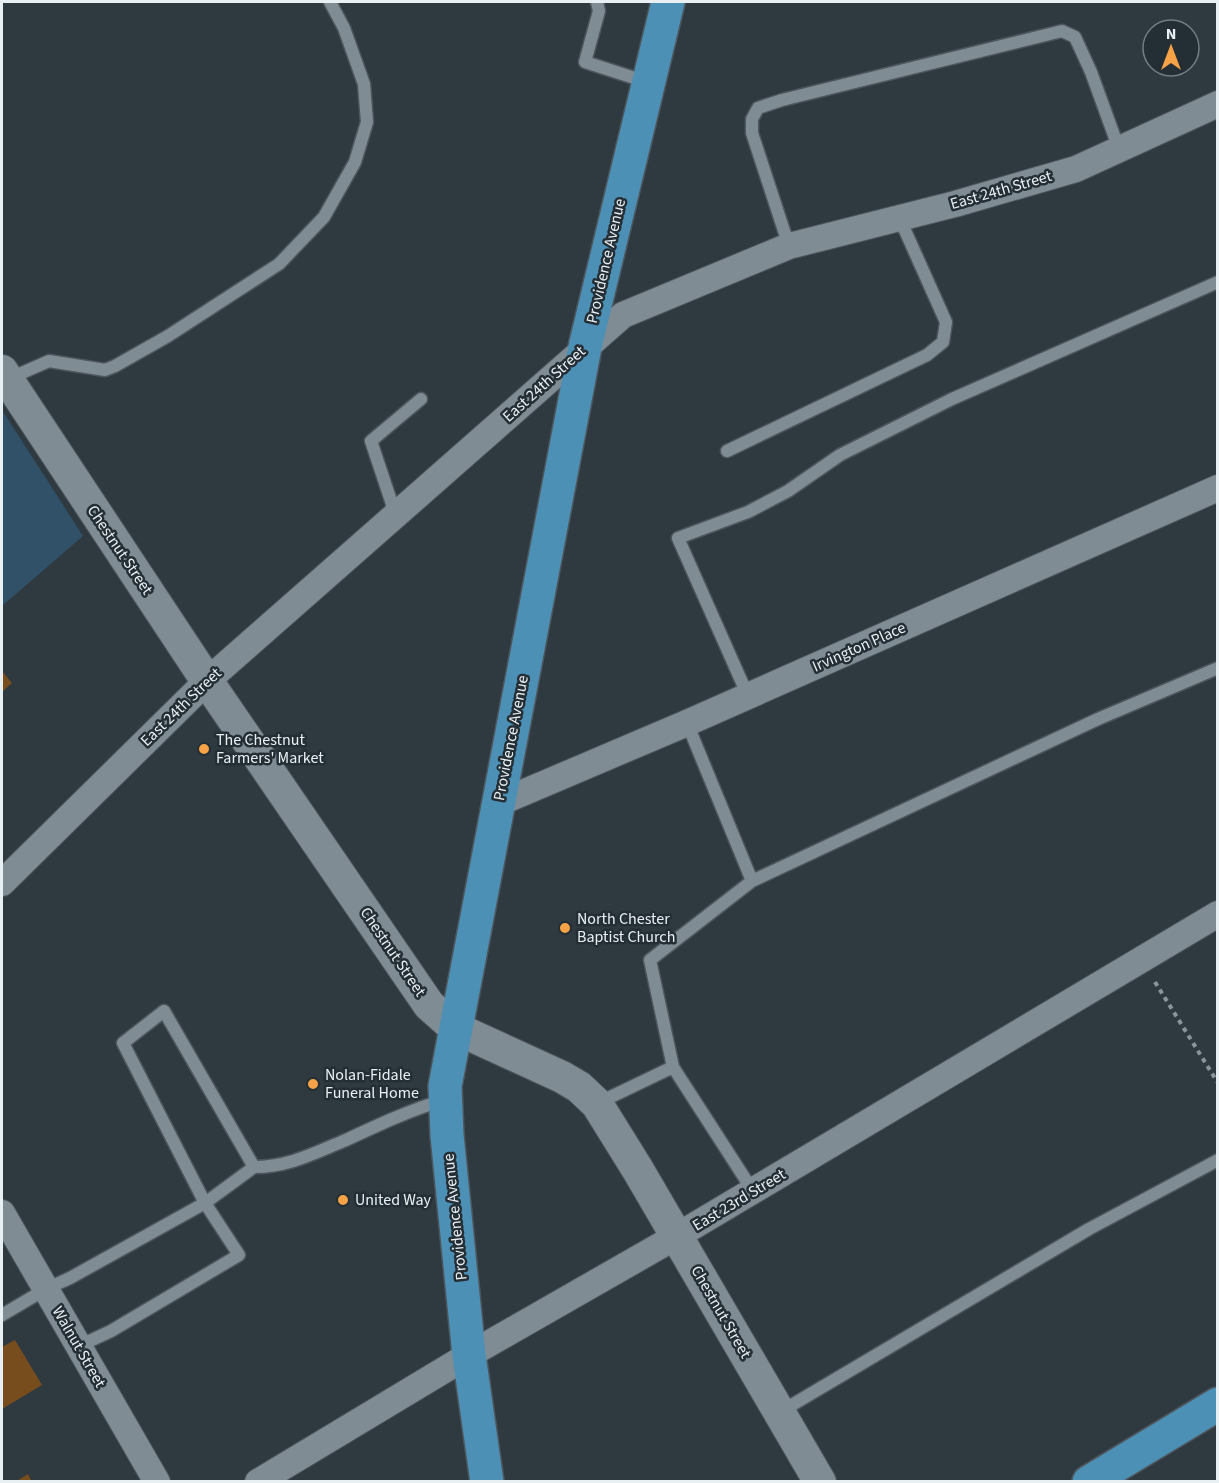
<svg xmlns="http://www.w3.org/2000/svg" width="1219" height="1483" viewBox="0 0 1219 1483" font-family="'Source Sans 3',sans-serif">
	<style>
		.green { fill: #305167 }
		.building { fill: #774d1e }
		.lines { fill: none; stroke-linecap: round; stroke-linejoin: round }
		.service-casing { stroke: #4d565c; stroke-width: 15 }
		.minor-casing { stroke: #4d565c; stroke-width: 28 }
		.tertiary-casing { stroke: #4d565c; stroke-width: 34 }
		.primary-casing { stroke: #4d565c; stroke-width: 36 }
		.path { stroke: #8a9499; stroke-width: 4; stroke-dasharray: 4.5 4.5; stroke-linecap: butt }
		.service { stroke: #808c94; stroke-width: 12 }
		.minor { stroke: #808c94; stroke-width: 26 }
		.tertiary { stroke: #808c94; stroke-width: 32 }
		.primary { stroke: #4d90b6; stroke-width: 33 }
		.poi-dot { fill: #f6a246; stroke: #242e35; stroke-width: 2 }
		.labels { text-anchor: middle; dominant-baseline: central; stroke-width: 5; stroke-linejoin: round; paint-order: stroke }
		.street-label { font-size: 16px; fill: #e9f0f4; stroke: #242e35 }
		.poi-label { font-size: 16px; fill: #e9f0f4; stroke: #242e35; text-anchor: start }
	</style>
	<rect width="100%" height="100%" fill="#2e3940"/>
	<path class="green" d="M2,410l81,126 -81,70z"/>
	<path class="building" d="M2,671l10,12 -10,9z
		M15,1340l27,45 -40,24v-62z
		M28,1474l4,8h-17z"/>
	<g class="lines">
		<defs>
			<path id="service" d="M597,2l2,9 -14,51 62,20
				M789,246l-37,-113v-14l6,-11 24,-8 280,-69 13,6 16,35 28,77
				M8,379l41,-18 56,9 10,-4 53,-30 111,-72 45,-47 31,-55 12,-40 -3,-38 -20,-56 -14,-26
				M727,451l200,-96 16,-13 3,-20 -47,-105
				M396,516l-25,-75 50,-42
				M748,696l-70,-158 70,-26 40,-21 52,-36 112,-56 266,-117
				M687,723l65,158 -102,79 23,107 80,124
				M752,881l346,-162 120,-51
				M164,1011l90,156 -49,36 -82,-160z
				M598,1103l75,-36
				M254,1167c35,0 60,-14 92,-27 32,-15 64,-30 98,-40
				M2,1315l44,-26 24,-11 135,-75 34,52 -128,76 -32,15
				M780,1412l309,-183 129,-69"/>
			<path id="minor" d="M499,803l188,-80 531,-235
				M2,883l205,-202 416,-366 166,-69 166,-42 121,-35 142,-65
				M2,1213l155,269
				M258,1482l211,-127 208,-119 541,-322"/>
			<path id="tertiary" d="M2,371l205,310 222,324 26,23 107,49 17,10 18,17 41,66 182,312"/>
			<path id="primary" d="M487,1482l-18,-127 -22,-220 -2,-49 140,-739 83,-345
				M1089,1482l129,-78"/>
		</defs>
		<use href="#service" class="service-casing"/>
		<use href="#minor" class="minor-casing"/>
		<use href="#tertiary" class="tertiary-casing"/>
		<use href="#primary" class="primary-casing"/>
		<path class="path" d="M1155,982l63,101"/>
		<use href="#service" class="service"/>
		<use href="#minor" class="minor"/>
		<use href="#tertiary" class="tertiary"/>
		<use href="#primary" class="primary"/>
	</g>
	<g class="poi-dot">
		<circle cx="204" cy="749" r="6"/>
		<circle cx="565" cy="928" r="6"/>
		<circle cx="313" cy="1084" r="6"/>
		<circle cx="343" cy="1200" r="6"/>
	</g>
	<g class="labels">
		<g class="street-label">
			<text transform="translate(1001 190) rotate(-16)">East 24th Street</text>
			<text transform="translate(606 261) rotate(-77)">Providence Avenue</text>
			<text transform="translate(544 384) rotate(-42)">East 24th Street</text>
			<text transform="translate(120 550) rotate(56)">Chestnut Street</text>
			<text transform="translate(859 647) rotate(-24)">Irvington Place</text>
			<text transform="translate(181 707) rotate(-44)">East 24th Street</text>
			<text transform="translate(511 738) rotate(-79)">Providence Avenue</text>
			<text transform="translate(393 952) rotate(56)">Chestnut Street</text>
			<text transform="translate(739 1200) rotate(-31)">East 23rd Street</text>
			<text transform="translate(455 1217) rotate(-96)">Providence Avenue</text>
			<text transform="translate(721 1312) rotate(60)">Chestnut Street</text>
			<text transform="translate(79 1347) rotate(60)">Walnut Street</text>
		</g>
		<g class="poi-label">
			<text x="216" y="740">The Chestnut<tspan x="216" dy="18">Farmers' Market</tspan></text>
			<text x="577" y="919">North Chester<tspan x="577" dy="18">Baptist Church</tspan></text>
			<text x="325" y="1075">Nolan-Fidale<tspan x="325" dy="18">Funeral Home</tspan></text>
			<text x="355" y="1200">United Way</text>
		</g>
	</g>
	<rect width="1219" height="1483" fill="none" stroke="#e9f0f4" stroke-width="6"/>
	<g transform="translate(1171 48)"><circle r="28" fill="#242e35" stroke="#737c81" stroke-width="1.5"/>
	<path d="M0-4.5L10 22L0 15L-10 22Z" fill="#f6a246"/>
	<text y="-9" font-size="16" font-weight="bold" text-anchor="middle" fill="#e9f0f4">N</text>
	</g>
</svg>
